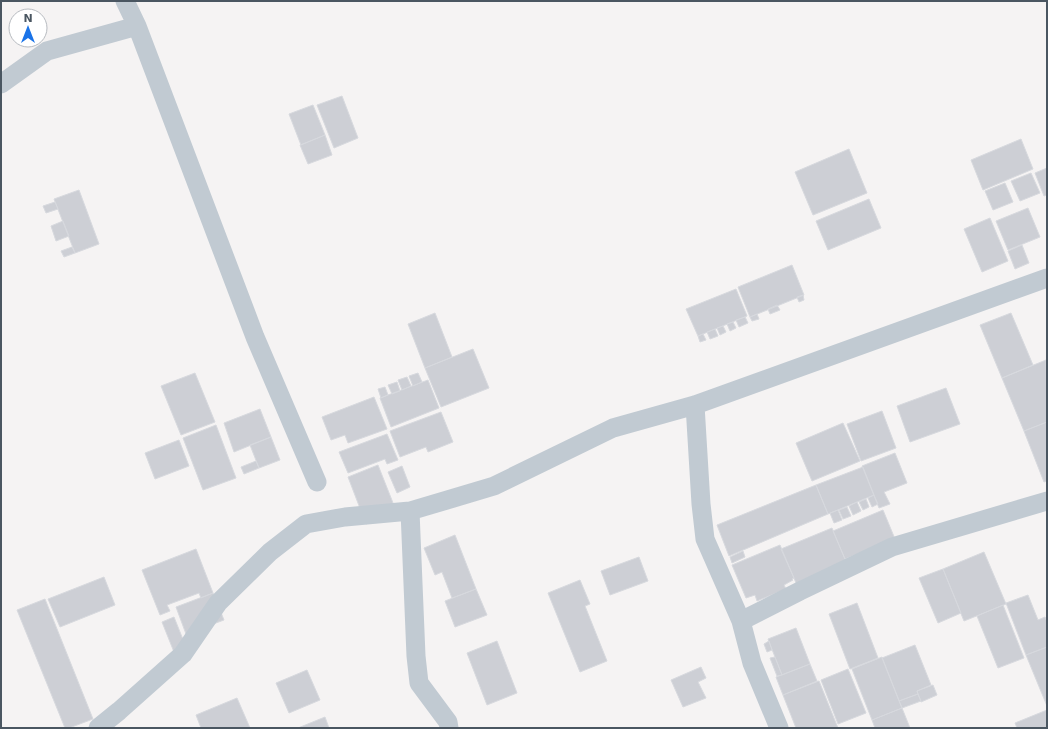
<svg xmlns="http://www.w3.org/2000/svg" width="1048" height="729" viewBox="0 0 1048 729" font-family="'DejaVu Sans',sans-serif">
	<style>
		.building { fill: #cdcfd5; stroke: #d7d9de }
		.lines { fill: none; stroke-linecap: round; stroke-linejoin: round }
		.street { stroke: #c1cad2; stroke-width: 19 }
	</style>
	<rect width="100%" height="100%" fill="#f5f3f3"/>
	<path class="building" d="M342,96l16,42 -24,10 -17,-43z
		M313,105l12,30 -24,10 -12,-31z
		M325,135l7,20 -24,9 -8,-19z
		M1021,139l12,30 -50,21 -12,-30z
		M849,149l18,44 -54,22 -18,-43z
		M1047,168v27l-3,1 -9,-23z
		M1031,173l9,20 -20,8 -9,-20z
		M1005,183l8,19 -20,8 -8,-19z
		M79,190l20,54 -24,9 -21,-54z
		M869,199l12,29 -53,22 -12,-29z
		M55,202l3,7 -12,4 -3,-7z
		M1028,208l12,29 -32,13 -12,-29z
		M990,218l18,43 -26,11 -18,-43z
		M63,221l6,15 -13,5 -5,-15z
		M1022,245l7,18 -14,6 -7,-18z
		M72,247l3,6 -11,4 -3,-6z
		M792,265l12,30 -54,22 -12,-30z
		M736,289l11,27 -49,20 -12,-27z
		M803,295l1,5 -5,2 -2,-5z
		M777,305l3,5 -10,4 -2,-5z
		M435,313l17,44 -27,11 -17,-44z
		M1011,313l22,52 -31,13 -22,-53z
		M757,314l2,5 -7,2 -2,-4z
		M745,317l3,6 -9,4 -3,-7z
		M733,322l3,6 -6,3 -3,-7z
		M723,326l3,6 -6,3 -3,-7z
		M715,329l3,7 -8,3 -3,-7z
		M703,334l3,6 -6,2 -2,-6z
		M473,349l16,39 -48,19 -16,-39z
		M1046,360l1,62 -23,9 -22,-53z
		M195,373l20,49 -34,13 -20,-49z
		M418,373l4,9 -9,4 -4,-10z
		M407,377l4,9 -9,4 -4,-10z
		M428,380l11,28 -48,19 -11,-29z
		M397,382l3,9 -8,3 -4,-9z
		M385,387l3,8 -7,3 -3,-9z
		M946,388l14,36 -50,18 -13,-36z
		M374,397l13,32 -39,14 -3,-8 -14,5 -9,-23z
		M260,409l11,28 -37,15 -10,-29z
		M882,411l14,37 -35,13 -14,-37z
		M441,412l12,30 -25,10 -2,-5 -26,10 -10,-26z
		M1047,422v59l-3,1 -20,-51z
		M843,423l17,38 -48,20 -16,-38z
		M216,425l20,53 -33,12 -20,-52z
		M387,434l11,26 -11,4 -2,-5 -37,14 -9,-21z
		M271,437l9,23 -21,8 -9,-23z
		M179,440l10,26 -34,13 -10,-26z
		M895,453l12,30 -23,9 6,12 -11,4 -17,-42z
		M256,461l3,7 -15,6 -3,-7z
		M378,465l19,48 -31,11 -18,-47z
		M402,466l8,21 -13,6 -9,-21z
		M863,467l11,28 -46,19 -12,-29z
		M816,485l12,29 -99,42 -12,-31z
		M874,495l4,9 -6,3 -4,-9z
		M866,499l3,8 -6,3 -4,-8z
		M857,502l4,9 -8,4 -4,-9z
		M847,507l4,9 -8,3 -4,-9z
		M838,510l4,10 -8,3 -4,-10z
		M883,510l12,29 -50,20 -12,-28z
		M832,528l15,36 -50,21 -16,-36z
		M455,535l21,54 -24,9 -10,-26 -7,3 -11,-27z
		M780,545l14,33 -2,1 1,1 -9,5 2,4 -29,12 -2,-6 -9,3 -14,-33z
		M196,549l17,44 -12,5 -2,-5 -32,12 3,6 -10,4 -18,-45z
		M743,551l2,6 -13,6 -2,-6z
		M984,552l22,52 -42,17 -21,-52z
		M639,557l9,24 -38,14 -9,-24z
		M943,569l18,44 -23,10 -19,-45z
		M104,577l11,28 -55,22 -12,-28z
		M580,580l10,24 -5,2 22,55 -27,11 -32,-79z
		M476,589l11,26 -32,12 -10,-26z
		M213,593l11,27 -38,14 -10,-27z
		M1028,595l10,25 7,-3 2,5v25l-21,8 -20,-52z
		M45,599l48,120 -24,9h-4l-48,-118z
		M857,603l21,55 -28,11 -21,-55z
		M1003,605l21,53 -26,10 -21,-52z
		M174,617l12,30 -12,5 -12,-30z
		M796,628l14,36 -28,11 -14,-36z
		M497,641l20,52 -30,12 -20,-52z
		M769,641l3,9 -5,2 -3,-8z
		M915,645l16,40 -14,6 1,3 -19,7 -17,-43z
		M1047,647v59l-21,-51z
		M775,657l7,18 -5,1 -7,-18z
		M882,657l20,51 -30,12 -20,-51z
		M810,664l7,17 -34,14 -7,-18z
		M701,667l5,11 -8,4 8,16 -23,9 -12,-27z
		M848,669l18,44 -28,11 -17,-44z
		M307,670l13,30 -31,13 -13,-30z
		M819,681l19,47h-42l-13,-33z
		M933,685l4,10 -16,7 -4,-11z
		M918,694l3,7 -19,7 -3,-7z
		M237,698l13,30h-49l-5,-13z
		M902,708l8,20h-35l-3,-8z
		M1047,710v18h-30l-2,-5z
		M325,717l4,11h-31z"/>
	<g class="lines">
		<path class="street" d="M125,1l12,25 118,311 62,145
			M1,84l46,-33 90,-25
			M695,405l6,99 4,35 36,82 11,42 27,65
			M410,511l6,145 3,27 29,39 1,6
			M741,621l59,-30 92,-44 155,-46
			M98,728l21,-17 64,-57 35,-51 52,-51 36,-28 39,-7 65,-6 84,-25 119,-58 82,-23 352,-127"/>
	</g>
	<rect width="1048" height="729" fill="none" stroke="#4a5661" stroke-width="4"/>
	<g transform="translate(28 28)"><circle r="19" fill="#ffffff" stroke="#b7bbc0"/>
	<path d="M0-3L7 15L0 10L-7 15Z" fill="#1a73e8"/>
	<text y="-6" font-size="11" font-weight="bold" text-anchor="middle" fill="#4a5661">N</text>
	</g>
</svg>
